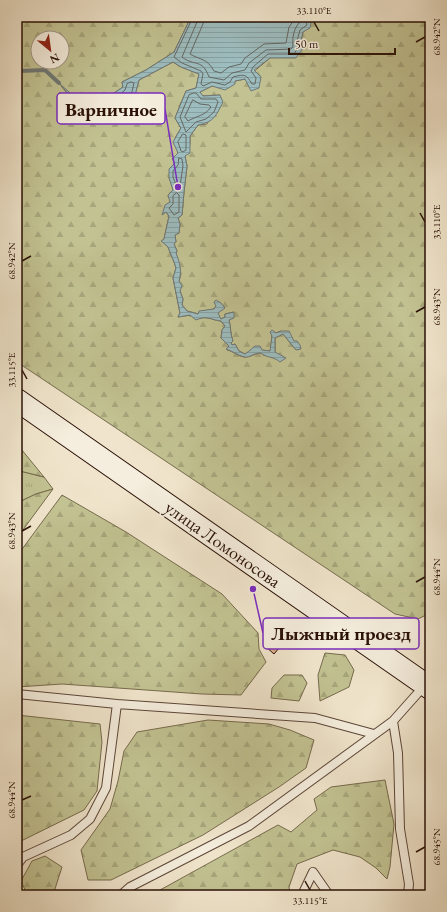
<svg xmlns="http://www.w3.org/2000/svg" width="447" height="912" viewBox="0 0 447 912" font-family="'EB Garamond',serif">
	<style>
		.grass { fill: url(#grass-tufts); stroke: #766a4c }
		.forest { fill: url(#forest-firs); stroke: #766a4c; fill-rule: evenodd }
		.water { fill: url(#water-rules); stroke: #6f7875 }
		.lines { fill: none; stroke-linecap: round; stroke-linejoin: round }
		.shore { stroke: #646763; stroke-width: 1 }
		.stream { stroke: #6f7875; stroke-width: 4 }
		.building { fill: url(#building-cross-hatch); stroke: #2a1107 }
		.lane-casing { stroke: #5c4638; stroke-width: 10 }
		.secondary-casing { stroke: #2a1107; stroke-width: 24 }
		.lane { stroke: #f5eede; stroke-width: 8 }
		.secondary { stroke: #f5eede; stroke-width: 22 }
		.ticks { fill: none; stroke: #2a1107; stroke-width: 1.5 }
		.labels { text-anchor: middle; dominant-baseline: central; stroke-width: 3.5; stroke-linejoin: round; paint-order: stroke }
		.street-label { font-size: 18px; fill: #2a1107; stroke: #f5eede }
		.leader { fill: none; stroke: #7b2cbf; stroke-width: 1.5 }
		.callout-dot { fill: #7b2cbf; stroke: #f5eede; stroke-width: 1.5 }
		.callout { fill: #f5eede; stroke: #7b2cbf; stroke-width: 1.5 }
		.callout-label { font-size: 19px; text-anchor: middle; font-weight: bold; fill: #2a1107 }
		.neatline { fill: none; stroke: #2a1107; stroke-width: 1.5 }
		.ticks-label { font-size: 10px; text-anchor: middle; fill: #2a1107 }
	</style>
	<defs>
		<pattern id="grass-tufts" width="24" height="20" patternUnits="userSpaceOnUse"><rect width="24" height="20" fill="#c2c292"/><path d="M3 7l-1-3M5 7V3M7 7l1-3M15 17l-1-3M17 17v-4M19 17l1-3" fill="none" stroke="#a7a67c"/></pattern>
		<pattern id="forest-firs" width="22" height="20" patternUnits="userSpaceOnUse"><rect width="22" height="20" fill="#c2c292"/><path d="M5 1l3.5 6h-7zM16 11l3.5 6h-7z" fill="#a7a67c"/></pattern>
		<pattern id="water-rules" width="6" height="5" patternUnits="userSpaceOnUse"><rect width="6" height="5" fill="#9dbdbf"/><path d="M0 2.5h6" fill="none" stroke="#87a1a3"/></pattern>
		<pattern id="building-cross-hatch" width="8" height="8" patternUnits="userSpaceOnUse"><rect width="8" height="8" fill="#e3b18d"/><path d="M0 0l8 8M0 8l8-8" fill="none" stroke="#c39778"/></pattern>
	</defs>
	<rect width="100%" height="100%" fill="#f0e5cc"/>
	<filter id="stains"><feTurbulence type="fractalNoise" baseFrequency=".005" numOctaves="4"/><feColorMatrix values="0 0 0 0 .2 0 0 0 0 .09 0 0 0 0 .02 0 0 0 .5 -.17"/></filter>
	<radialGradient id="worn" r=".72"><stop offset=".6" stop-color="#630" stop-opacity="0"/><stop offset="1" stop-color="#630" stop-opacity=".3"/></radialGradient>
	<path class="grass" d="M17,469l3,2 24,6 9,12 -17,5 -19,9z"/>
	<path class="forest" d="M17,17h174l-17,35 -28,18 -24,12 1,5 -12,8 -25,6 -3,4 -22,-19 20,23c12,-11 27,-9 41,-5l13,-9 4,-15 34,-18 8,5 18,7 -3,14 -10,3 -11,27 6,10 -6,10 3,15 -9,25c8,16 2,22 -6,36l3,-2 3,4 -5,23 -2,2 6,6 6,15 2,6 -3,10 7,35 -2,4 13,-2 5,4c11,-4 15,1 25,2l4,5 -3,4 -1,8 8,8 -2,4c6,1 12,7 18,7 6,0 11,-4 16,-4l2,2 12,2v-19l8,-4 13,16 -2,-9 -13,-10 -5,2 -4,-2 -1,20c-9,-1 -18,-2 -26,3l-6,-3 -4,-7 -3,1 -1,-2 2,-2c-3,-7 -2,-14 -4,-21l5,-8 -9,2v3l-4,2 -4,-6 7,-5 -8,-2 -2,3 -11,2 -4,3 -12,-3 -5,-6 1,-6 -3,-8 -1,-10 2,-7 -5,-21 1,-2 -3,-7 2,-2 -1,-7 4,-2 1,-9 -2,-6 4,-3 2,-23 3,-26 -2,-10 5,-12v-8l8,-11 9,-1 13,-29 -18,1 -2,-4 12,-6 33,-7 25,-21 31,-16 2,-10 8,-9 -2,-6h121v596l-12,6 -23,-5 -378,-252zM38,38h24v24h-24z
		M17,444l27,33 -24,-6 -3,-2z
		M53,489l-36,49v-35l19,-9z
		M62,495l64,37 96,62 36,39 1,16 7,13 -25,33 -39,-1 -140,-10 -45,3v-131z
		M325,653l20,2 9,15 -5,17 -29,14 -2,-26z
		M284,675h18l5,8 -8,18 -28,-3 1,-10z
		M17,715l83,9 2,18 -5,49 -13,19 -67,33z
		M208,720l61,4 21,6 24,10 -8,28 -27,19 -76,48 -92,45h-23l-7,-30 29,-41 8,-28 6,-30 13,-19z
		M385,780l9,44 -4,43 -3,12 -11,-11 -16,-11 -27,-7 -36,14 -8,23 1,8h-139l127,-70 13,7 26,-22 -3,-11 17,-12z
		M45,856l17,11 -8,25 -12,3 -15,-1 -6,-13 11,-20z"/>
	<path class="water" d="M191,17h118l2,6 -1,5 -7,4 -2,9 3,6 -8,11h-26l-16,12 7,7 -2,11 -8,3 -6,-12 -10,2v3l-10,6 -13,-4 -12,6 3,4 17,-1 3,7c-7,14 -9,20 -25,23l-8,11v17l-5,3 2,10 -3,26 -2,23 -4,3 2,6 -1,9 -4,2 1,7 -2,2 3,7 -1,2c4,10 6,18 3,28l3,5 -2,5 3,8 -1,6 5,6 11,3 1,-3 15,-2 2,-3 -2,-4 2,-2 5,3 4,5 -7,5 3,6 4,-2v-3l9,-2v6l-5,2c2,6 1,14 4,21l-2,2 1,2 3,-1 4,7 6,3 4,-3 6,-5h5l2,4 8,1 2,-15 -2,-4 2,-2 4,3 5,-2h8l5,10h3l3,4 1,4 -5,1 -13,-16 -8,4v14l11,6 -6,4c-7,-6 -14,-4 -19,-9 -5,0 -8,2 -13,4 -7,1 -15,-6 -22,-8l3,-3 -8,-8 1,-8 3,-4 -4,-5c-10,-1 -14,-6 -25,-1l-6,-5 -12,2 2,-4 -7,-35 3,-10 -2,-6 -6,-15 -7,-6 3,-2 5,-23 -3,-4 -4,3 3,-10 5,-3 -2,-7 5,-5 -4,-12v-9l6,-6 -3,-4 6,-6 -5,-11 8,-14 -6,-10 11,-27 10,-3 3,-14 -18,-7 -8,-5 -34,18 -4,15 -13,9c-14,-4 -29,-6 -41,5l-22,-26 23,21c8,-6 14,-2 20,-11l9,2 12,-8 -1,-5 24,-12 28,-18z"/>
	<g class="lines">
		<path class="shore" d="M193,17l-19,40 8,6 19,8 2,3 -2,10 2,2 9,-4 13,3 5,-3 3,-5c12,-3 13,-3 19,7h3l1,-6 -5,-7 2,-4 15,-13h26l5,-8 -2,-5 3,-11 7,-5 -2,-8
			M198,17l-1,5 -15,35c13,10 20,1 27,20l15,3 8,-7 13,-3 4,-7 17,-13 25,-1 2,-3c-1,-9 1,-18 7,-24v-5
			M204,17l-1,7 -13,30c10,6 17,4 24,17l7,2 8,-6 12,-3 4,-6 19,-14 22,-1 3,-16 5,-7v-3
			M131,82l3,1 -2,9 -10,7 -4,-1v-2l7,-6 2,-6z
			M194,93h2l5,6h15l2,3 -4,10 -8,7 -10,3 -10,10 -6,-15 9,-22z
			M193,100l7,4 9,1 2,2c-6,9 -15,9 -23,14l-3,-4z
			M183,134l3,1v15l-3,2 -2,-1 -3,-9z
			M179,158l3,1 1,7 -3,20 -2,2 -1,-1 -4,-10v-6l5,-6z
			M177,193l2,2v17l-5,3 -5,-7 4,-4v-8z"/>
		<path class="stream" d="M17,69l3,2 25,-1 14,13"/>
	</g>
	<path class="building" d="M276,633l9,8 -11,13 -9,-8z"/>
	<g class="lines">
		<defs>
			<path id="lane" d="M17,694l100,10 198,14 59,16
				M393,721l5,32 2,76 9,55 -1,11
				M17,865l6,-8 48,-22 19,-16 16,-31 11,-84
				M121,895l9,-8 119,-61 144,-105 32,-36
				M302,895l11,-23 16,23"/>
			<path id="secondary" d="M17,400l413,288"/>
		</defs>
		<use href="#lane" class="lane-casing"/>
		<use href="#secondary" class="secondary-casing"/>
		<use href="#lane" class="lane"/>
		<use href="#secondary" class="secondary"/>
	</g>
	<path class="ticks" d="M314,22l5,9M416,42l9,-5M420,213l5,9M22,261l9,-5M416,312l9,-5M22,370l5,9M22,531l9,-5M416,582l9,-5M22,800l9,-4M416,852l9,-5M305,881l5,9"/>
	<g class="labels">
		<g class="street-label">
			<text transform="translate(223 544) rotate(35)">улица Ломоносова</text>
		</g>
	</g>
	<path class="leader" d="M178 187L165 109M253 589L263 633"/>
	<g class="callout-dot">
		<circle cx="178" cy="187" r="4"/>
		<circle cx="253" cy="589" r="4"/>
	</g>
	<g class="callout">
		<rect x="57" y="93" width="108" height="31" rx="4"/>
		<rect x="263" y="618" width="156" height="31" rx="4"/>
	</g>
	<g class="callout-label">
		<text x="111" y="116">Варничное</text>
		<text x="341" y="640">Лыжный проезд</text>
	</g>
	<rect width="447" height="912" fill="none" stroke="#f0e5cc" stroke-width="44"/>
	<g transform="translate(50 50) rotate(151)"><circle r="19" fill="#f5eede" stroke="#a49688"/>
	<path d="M0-3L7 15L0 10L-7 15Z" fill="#8f2418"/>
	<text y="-6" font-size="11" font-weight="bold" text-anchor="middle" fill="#2a1107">N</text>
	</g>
	<path d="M289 48v6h106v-6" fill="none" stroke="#2a1107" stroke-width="2"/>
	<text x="295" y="48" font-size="12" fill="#2a1107" stroke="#f5eede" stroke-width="3" paint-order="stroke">50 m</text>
	<rect x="22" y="22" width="403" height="868" class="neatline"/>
	<g class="ticks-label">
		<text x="314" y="14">33.110°E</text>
		<text transform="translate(436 37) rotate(-90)" y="4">68.942°N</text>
		<text transform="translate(436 222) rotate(-90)" y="4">33.110°E</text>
		<text transform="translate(11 261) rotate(-90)" y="4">68.942°N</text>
		<text transform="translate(436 307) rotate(-90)" y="4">68.943°N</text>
		<text transform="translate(11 370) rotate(-90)" y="4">33.115°E</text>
		<text transform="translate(11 531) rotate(-90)" y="4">68.943°N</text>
		<text transform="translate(436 577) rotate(-90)" y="4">68.944°N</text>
		<text transform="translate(11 800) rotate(-90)" y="4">68.944°N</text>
		<text transform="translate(436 847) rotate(-90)" y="4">68.945°N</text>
		<text x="310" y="904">33.115°E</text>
	</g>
	<rect width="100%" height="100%" filter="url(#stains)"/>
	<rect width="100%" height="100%" fill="url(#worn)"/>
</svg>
